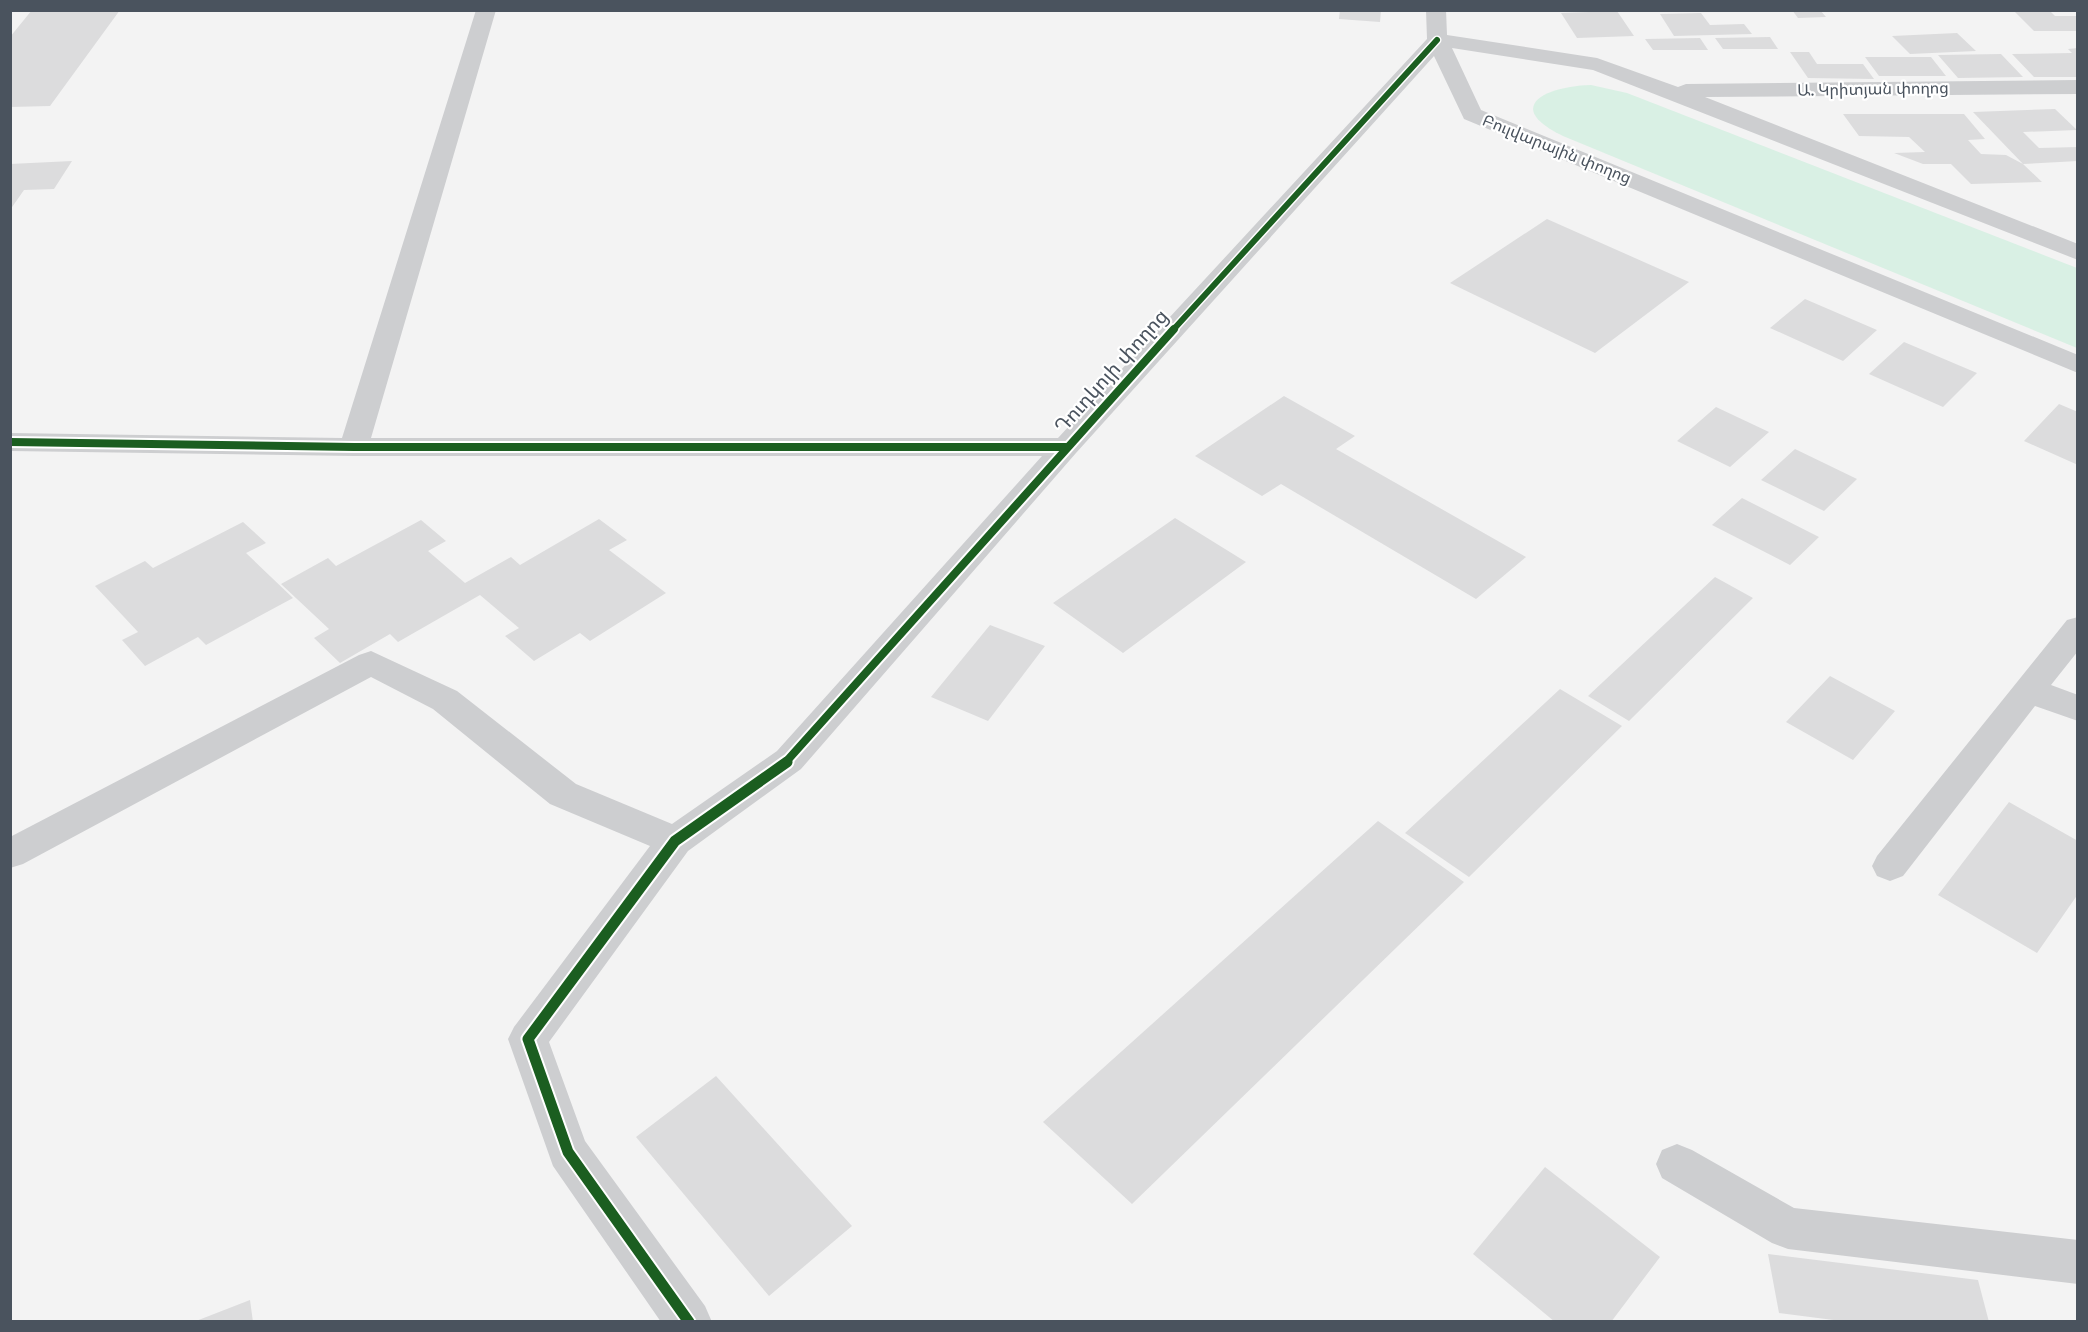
<svg xmlns="http://www.w3.org/2000/svg" width="2088" height="1332" viewBox="0 0 2088 1332" font-family="'Space Grotesk','Noto Sans Armenian',sans-serif">
	<style>
		.green { fill: #d9f0e4 }
		.building { fill: #dcdcdd }
		.lines { fill: none; stroke-linecap: round; stroke-linejoin: round }
		.minor { fill: #cdced0; fill-rule: evenodd }
		.cycleway-far2-casing { stroke: #fff; stroke-width: 9 }
		.cycleway-far1-casing { stroke: #fff; stroke-width: 12 }
		.cycleway-casing { stroke: #fff; stroke-width: 15 }
		.cycleway-far2 { stroke: #1b5e20; stroke-width: 6 }
		.cycleway-far1 { stroke: #1b5e20; stroke-width: 8 }
		.cycleway { stroke: #1b5e20; stroke-width: 11 }
		.labels { text-anchor: middle; dominant-baseline: central; stroke-width: 4.5; stroke-linejoin: round; paint-order: stroke }
		.far-street-label { font-size: 16px; fill: #4a535e; stroke: #fff }
		.street-label { font-size: 20px; fill: #4a535e; stroke: #fff }
	</style>
	<rect width="100%" height="100%" fill="#f3f3f3"/>
	<path class="green" d="M1591,85l36,8 450,175v80l-514,-212c-62,-30 -15,-50 28,-51z"/>
	<path class="building" d="M32,10h88l-70,96 -40,1v-70z
		M1340,10h41l-1,12 -41,-3z
		M1792,10h28l6,7 -28,1z
		M2013,10h36l6,6h23v15h-44z
		M1617,11l17,25 -57,2 -16,-25z
		M1701,13l9,12 34,-1 8,10 -78,2 -14,-22z
		M1957,33l19,18 -66,3 -18,-18z
		M1770,37l8,12h-55l-8,-11z
		M1700,38l8,12h-55l-8,-11z
		M2078,48v29h-44l-22,-23 60,-1 -4,-4z
		M1790,52h19l8,12h46l11,15 -66,-1z
		M2001,54l22,23 -65,1 -20,-23z
		M1865,57h66l15,19h-67z
		M2055,109l22,21 -54,2 16,16 39,-1v14l-55,3 19,18 -71,2 -20,-20h-28l-29,-11 31,-1 -16,-15 -50,-1 -16,-22h121l21,25 -17,1 13,14 25,1 17,9 -50,-52z
		M72,161l-18,28 -30,1 -14,20v-46z
		M1547,219l142,63 -94,71 -145,-70z
		M1805,299l72,31 -34,31 -73,-33z
		M1904,342l73,31 -34,34 -74,-33z
		M1284,396l71,40 -19,13 190,108 -50,42 -195,-115 -19,12 -67,-40z
		M2059,404l19,8v53l-54,-24z
		M1716,407l53,25 -39,35 -53,-26z
		M1795,449l62,30 -33,32 -63,-31z
		M1742,498l77,39 -29,28 -78,-40z
		M1175,518l71,44 -123,91 -70,-50z
		M599,519l28,21 -18,10 57,43 -76,48 -10,-8 -46,28 -29,-25 14,-8 -39,-33 -82,47 -8,-8 -50,29 -26,-25 15,-9 -48,-45 47,-26 8,8 85,-46 25,21 -18,10 37,32 46,-26 9,8z
		M243,522l23,21 -20,10 47,45 -87,47 -8,-8 -53,29 -23,-26 16,-8 -43,-46 50,-25 8,7z
		M1715,577l38,21 -124,123 -41,-25z
		M990,625l55,21 -57,75 -57,-24z
		M1830,676l65,35 -42,49 -67,-38z
		M1560,689l62,37 -153,151 -64,-44z
		M2009,802l69,39v53l-41,59 -99,-58z
		M1378,821l86,61 -332,322 -89,-82z
		M716,1076l136,150 -83,70 -133,-159z
		M1545,1167l115,90 -49,65h-56l-82,-68z
		M1768,1254l210,26 11,42h-140l-70,-9z
		M250,1300l3,22h-57v-1z"/>
	<g class="lines">
		<path class="minor" d="M476,10h20l-125,428h687l369,-399 -1,-29h20l1,25 150,23 81,29 8,-3 392,-4v14l-373,3 373,147v16l-485,-190 -141,-22 29,62 597,245v18l-614,-254 -30,-63 -358,397 -275,316 -113,82 -139,191 36,99 120,165 7,16h-51l-108,-156 -45,-127 6,-12 136,-181 -100,-42 -117,-95 -62,-32 -348,187 -13,4v-31l349,-182 12,-4 86,40 119,93 96,40 105,-73 265,-295h-688l-344,-5v-18l332,5z
			M2078,617v34l-27,34 27,10v26l-43,-15 -132,170 -13,5 -13,-5 -5,-10 5,-10 190,-236z
			M1677,1144l15,6 102,58 284,32v44l-290,-35 -16,-6 -110,-65 -6,-14 6,-14z"/>
		<defs>
			<path id="cycleway-far2" d="M1173,330l264,-290"/>
			<path id="cycleway-far1" d="M10,442l344,5h712
				M785,763l389,-434"/>
			<path id="cycleway" d="M689,1322l-121,-170 -40,-113 147,-198 112,-79"/>
		</defs>
		<use href="#cycleway-far2" class="cycleway-far2-casing"/>
		<use href="#cycleway-far1" class="cycleway-far1-casing"/>
		<use href="#cycleway" class="cycleway-casing"/>
		<use href="#cycleway-far2" class="cycleway-far2"/>
		<use href="#cycleway-far1" class="cycleway-far1"/>
		<use href="#cycleway" class="cycleway"/>
	</g>
	<g class="labels">
		<g class="far-street-label">
			<text transform="translate(1873 89) rotate(-1)">Ա. Կրիտյան փողոց</text>
			<text transform="translate(1557 149) rotate(22)">Բուլվարային փողոց</text>
		</g>
		<g class="street-label">
			<text transform="translate(1111 371) rotate(-48)">Դուդկոյի փողոց</text>
		</g>
	</g>
	<rect width="2088" height="1332" fill="none" stroke="#4a535e" stroke-width="24"/>
</svg>
